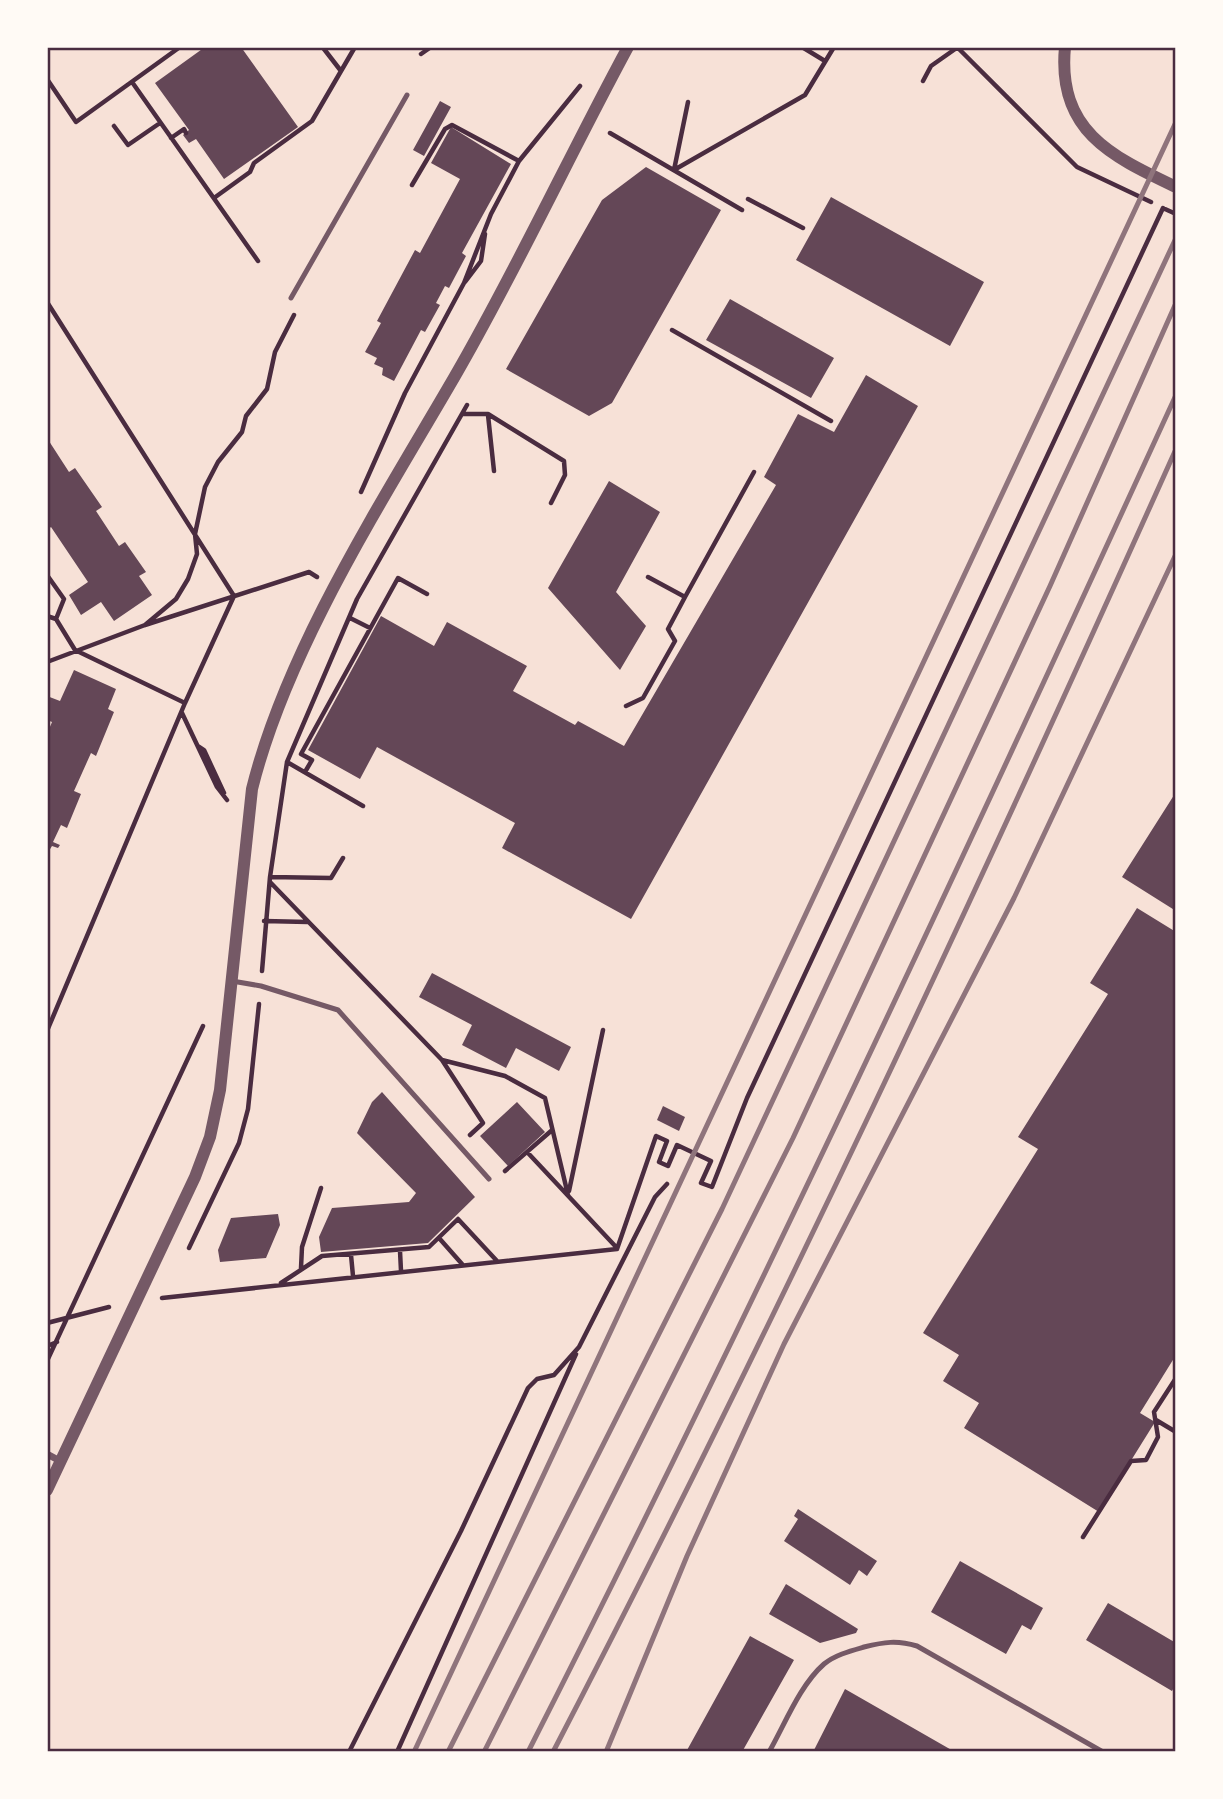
<svg xmlns="http://www.w3.org/2000/svg" width="1223" height="1799" viewBox="0 0 1223 1799" font-family="Ubuntu,sans-serif">
	<style>
		.building { fill: #644757 }
		.lines { fill: none; stroke-linecap: round; stroke-linejoin: round }
		.path { stroke: #4a2c40; stroke-width: 4.5 }
		.service { stroke: #755966; stroke-width: 5 }
		.minor { stroke: #755966; stroke-width: 7 }
		.tertiary { stroke: #755966; stroke-width: 12 }
		.rail { stroke: #8f747c; stroke-width: 5 }
		.neatline { fill: none; stroke: #4a2c40; stroke-width: 2.5 }
	</style>
	<rect width="100%" height="100%" fill="#f7e1d7"/>
	<path class="building" d="M205,47h36l57,80 -74,52 -28,-40 -7,4 -6,-8 6,-5 -34,-47z
		M440,101l11,6 -27,49 -11,-6z
		M451,127l60,37 -49,89 4,3 -17,32 -4,-2 -9,17 4,2 -15,27 -4,-2 -27,51 -12,-6 1,-7 -9,-4 3,-6 -12,-6 16,-29 -4,-2 38,-71 5,3 40,-74 -29,-16z
		M646,167l75,43 -109,193 -23,13 -83,-47 96,-169z
		M831,197l153,85 -34,64 -154,-86z
		M730,299l104,59 -23,40 -105,-58z
		M866,375l52,31 -287,513 -129,-71 13,-25 -138,-76 -17,32 -52,-29 73,-134 53,30 13,-24 80,44 -14,25 62,34 3,-4 46,25 152,-261 -12,-8 34,-63 36,18z
		M47,438l22,34 6,-4 27,39 -6,4 23,35 6,-4 21,30 -7,4 13,19 -38,26 -13,-19 -20,13 -12,-20 19,-13 -37,-55 -4,3z
		M609,481l51,31 -44,80 30,34 -26,44 -72,-82z
		M74,670l42,19 -8,20 6,3 -18,44 -5,-3 -17,38 7,3 -14,34 -6,-3 -8,17 7,3 -2,3 -6,-2 -5,8v-120l5,-12 -5,-2v-24l13,5z
		M1176,792v119l-54,-34z
		M1137,908l39,24v423l-36,58 15,9 -56,90 -135,-84 15,-25 -36,-22 16,-26 -36,-22 115,-184 -20,-12 90,-143 -18,-11z
		M432,973l139,74 -12,24 -43,-23 -10,20 -44,-23 10,-20 -53,-28z
		M382,1092l93,105 -47,46 -107,9 -2,-15 13,-29 77,-6 7,-9 -59,-60 15,-31z
		M517,1102l28,30 -37,34 -28,-30z
		M663,1106l22,11 -6,14 -22,-11z
		M278,1214l2,11 -14,33 -46,4 -2,-12 13,-32z
		M798,1509l79,52 -10,15 -8,-6 -9,15 -66,-44 14,-22 -4,-3z
		M960,1561l83,47 -12,22 -9,-5 -16,29 -75,-42z
		M786,1584l72,45 -2,4 -36,10 -51,-29z
		M1108,1603l68,40v41l-4,7 -86,-51z
		M750,1636l44,24 -52,92h-56z
		M845,1689l110,63h-142z"/>
	<g class="lines">
		<path class="path" d="M802,47l23,14
			M957,47l120,120 74,35
			M324,49l17,22
			M421,54l10,-7
			M47,79l29,43 104,-75
			M923,81l8,-15 27,-19
			M132,82l126,179
			M688,102l-14,68 131,-75 29,-48
			M114,126l14,19 32,-22
			M610,133l132,77
			M171,138l13,-9 2,4
			M412,185l33,-56 7,-4 67,36
			M214,198l36,-26 4,-9 58,-42 43,-74
			M748,199l55,29
			M1165,209l11,5
			M465,282l16,-21 4,-27
			M47,302l187,294 -49,107 -138,328
			M672,330l159,91
			M462,414h26l76,47 1,14 -14,28
			M488,415l6,56
			M361,492l44,-99 59,-110 27,-69 28,-53 61,-75
			M47,575l17,24 -8,20
			M648,577l37,20 69,-125
			M47,616l9,3 19,31 110,53
			M350,618l20,10
			M145,625l31,-26 12,-20 9,-25 -2,-20 10,-47 13,-25 24,-30 4,-16 21,-27 8,-37 19,-37
			M47,662l98,-37 164,-53 8,5
			M626,706l17,-8 32,-57 -7,-12 17,-32
			M182,713l35,74 10,13
			M198,746l6,4 20,43
			M287,762l76,44
			M305,772l7,-12 -11,-6 97,-176 29,16
			M270,877l61,1 12,-20
			M270,882l172,178 63,16 40,22 23,97
			M264,921l44,1
			M262,971l8,-94 17,-115 70,-163 110,-194
			M442,1060l41,63 -13,12
			M528,1153l89,95
			M505,1171l46,-40
			M569,1191l34,-161
			M439,1238l23,26
			M189,1248l50,-105 9,-34 11,-105
			M617,1249l39,-113 11,5 -8,21 9,4 9,-21 34,16 -10,22 11,4 35,-89 416,-890
			M400,1251l1,20
			M351,1255l2,21
			M301,1268l1,-21 19,-59
			M281,1283l41,-27 107,-9 29,-28 39,42
			M162,1298l455,-49
			M47,1323l62,-16
			M47,1346l10,-4
			M47,1361l156,-335
			M1156,1420l20,12
			M1083,1537l48,-76 15,-1 12,-23 -4,-25 22,-34
			M349,1752l112,-221 67,-143 9,-9 17,-4 25,-28 76,-150 12,-13
			M397,1752l179,-398"/>
		<path class="service" d="M291,298l116,-203
			M232,981l29,5 77,24 151,169
			M769,1752c16,-28 31,-67 55,-88 11,-9 26,-13 40,-17 20,-5 33,-7 53,-1l186,106"/>
		<path class="minor" d="M47,1454l13,7"/>
		<path class="tertiary" d="M1065,47c-8,84 46,109 111,140
			M47,1490l148,-313 15,-40 10,-47 32,-301c35,-141 130,-287 203,-413 62,-107 114,-220 173,-329"/>
		<path class="rail" d="M414,1752l762,-1630
			M448,1752l274,-543 454,-971
			M484,1752l309,-614 257,-552 126,-283
			M528,1752c227,-447 439,-901 648,-1357
			M553,1752c222,-427 426,-864 623,-1303
			M606,1752l81,-196 97,-212 230,-446 162,-344"/>
	</g>
	<rect width="1223" height="1799" fill="none" stroke="#fffaf5" stroke-width="98"/>
	<rect x="49" y="49" width="1125" height="1701" class="neatline"/>
</svg>
